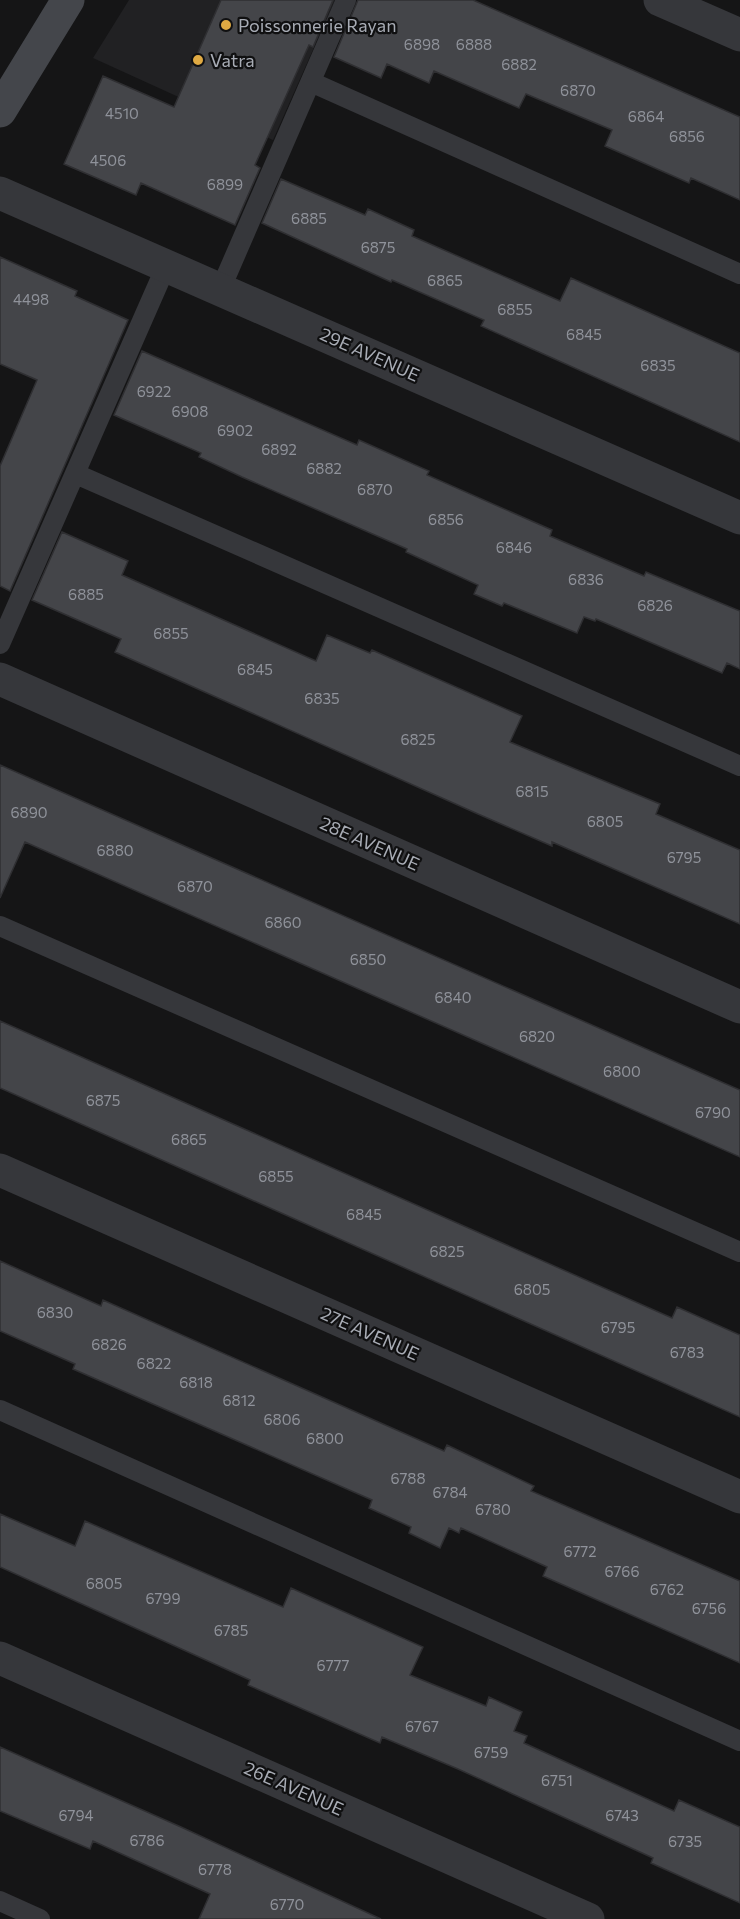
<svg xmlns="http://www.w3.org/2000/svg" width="740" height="1919" viewBox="0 0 740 1919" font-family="Commissioner,sans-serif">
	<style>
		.built { fill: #212123 }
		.building { fill: #444549; stroke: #2f2f32; stroke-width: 1.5 }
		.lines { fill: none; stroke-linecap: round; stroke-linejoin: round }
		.lane { stroke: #36373b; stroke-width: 20 }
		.street { stroke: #36373b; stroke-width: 33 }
		.secondary { stroke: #44464b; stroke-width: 33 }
		.poi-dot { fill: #e0aa43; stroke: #101011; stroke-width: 2 }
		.labels { text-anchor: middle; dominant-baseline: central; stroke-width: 4.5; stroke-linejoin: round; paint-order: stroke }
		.number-label { font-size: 15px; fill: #8f929a }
		.poi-label { font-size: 18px; fill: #a8acb5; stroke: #101011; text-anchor: start }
		.street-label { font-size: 18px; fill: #a8acb5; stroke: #101011 }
	</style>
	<rect width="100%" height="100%" fill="#151516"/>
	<path class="built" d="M129,0h206l-62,140 -180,-82z"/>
	<path class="building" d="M221,0h112l-20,47 -4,-2 -54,120 5,3 -25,57 -94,-42 -5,12 -72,-31 39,-88 71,31z
		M358,0h115l267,117v83l-49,-22 -2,5 -84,-37 7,-16 -86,-36 -7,14 -85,-37 -5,12 -42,-19 -6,14 -47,-21z
		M281,179l84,36 3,-6 46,21 -2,6 148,65 11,-23 169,75v89l-259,-116 3,-6 -92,-40 -1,2 -129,-59z
		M0,257l77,34 -2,5 53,24 -118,271 -10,-5v-120l37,-86 -37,-16z
		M142,351l215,94 2,-5 70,31 -2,4 125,55 -2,6 94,40 2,-4 94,39v58l-13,-6 -5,10 -126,-54 -1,2 -11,-4 -7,16 -73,-30 -2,3 -28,-12 4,-9 -72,-33 1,-3 -165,-72 -43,-20 2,-4 -87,-38z
		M62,532l66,29 -6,14 194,86 11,-26 43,18 2,-3 150,66 -12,26 150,62 -4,10 84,36v74l-188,-82v4l-74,-32 -363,-162 6,-13 -89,-39z
		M0,765l740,325v67l-715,-315 -25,56z
		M0,1021l672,297 5,-11 63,28v82l-740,-329z
		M0,1261l101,45 2,-6 341,151 3,-6 87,41 -3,5 209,90v82l-197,-87 4,-9 -86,-39 -2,5 -10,-5 -9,20 -31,-15 2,-6 -42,-19 3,-8 -299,-131 2,-5 -75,-33z
		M0,1514l75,32 10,-25 198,86 8,-19 132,59 -13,28 76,31 3,-9 33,15 -8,19 13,5 -3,7 150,68 5,-11 61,27v76l-89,-40 2,-5 -195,-89 -76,-32 -2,6 -132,-58 2,-5 -250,-113z
		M0,1747l181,80 200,92h-182l11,-25 -117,-53 -3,8 -90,-38z"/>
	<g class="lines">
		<path class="lane" d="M311,82l429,192
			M221,288l125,-288
			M76,474l664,292
			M0,644l167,-380
			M0,926l740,326
			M0,1410l740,331
			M0,1901l40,18"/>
		<path class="street" d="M660,0l80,35
			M0,193l740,325
			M0,679l740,328
			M0,1170l740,327
			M0,1658l588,261"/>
		<path class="secondary" d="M0,111l68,-111"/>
	</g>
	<g class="poi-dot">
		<circle cx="226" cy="25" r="6"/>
		<circle cx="198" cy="60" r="6"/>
	</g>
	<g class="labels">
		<g class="number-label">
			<text x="422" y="44">6898</text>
			<text x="474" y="44">6888</text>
			<text x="519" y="64">6882</text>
			<text x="578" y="90">6870</text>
			<text x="122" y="113">4510</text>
			<text x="646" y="116">6864</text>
			<text x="687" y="136">6856</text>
			<text x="108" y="160">4506</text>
			<text x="225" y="184">6899</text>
			<text x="309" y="218">6885</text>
			<text x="378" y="247">6875</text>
			<text x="445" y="280">6865</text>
			<text x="31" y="299">4498</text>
			<text x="515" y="309">6855</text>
			<text x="584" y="334">6845</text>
			<text x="658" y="365">6835</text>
			<text x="154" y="391">6922</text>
			<text x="190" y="411">6908</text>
			<text x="235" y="430">6902</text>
			<text x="279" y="449">6892</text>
			<text x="324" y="468">6882</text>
			<text x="375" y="489">6870</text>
			<text x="446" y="519">6856</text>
			<text x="514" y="547">6846</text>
			<text x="586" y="579">6836</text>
			<text x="86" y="594">6885</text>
			<text x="655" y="605">6826</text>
			<text x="171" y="633">6855</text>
			<text x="255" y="669">6845</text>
			<text x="322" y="698">6835</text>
			<text x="418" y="739">6825</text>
			<text x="532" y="791">6815</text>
			<text x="29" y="812">6890</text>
			<text x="605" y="821">6805</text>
			<text x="115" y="850">6880</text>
			<text x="684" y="857">6795</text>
			<text x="195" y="886">6870</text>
			<text x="283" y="922">6860</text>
			<text x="368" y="959">6850</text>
			<text x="453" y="997">6840</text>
			<text x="537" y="1036">6820</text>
			<text x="622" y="1071">6800</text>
			<text x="103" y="1100">6875</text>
			<text x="713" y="1112">6790</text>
			<text x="189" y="1139">6865</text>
			<text x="276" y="1176">6855</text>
			<text x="364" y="1214">6845</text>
			<text x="447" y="1251">6825</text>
			<text x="532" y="1289">6805</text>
			<text x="55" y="1312">6830</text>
			<text x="618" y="1327">6795</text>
			<text x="109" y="1344">6826</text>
			<text x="687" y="1352">6783</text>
			<text x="154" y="1363">6822</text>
			<text x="196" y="1382">6818</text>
			<text x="239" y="1400">6812</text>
			<text x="282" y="1419">6806</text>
			<text x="325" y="1438">6800</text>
			<text x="408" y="1478">6788</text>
			<text x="450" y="1492">6784</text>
			<text x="493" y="1509">6780</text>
			<text x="580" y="1551">6772</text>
			<text x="622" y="1571">6766</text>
			<text x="104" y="1583">6805</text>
			<text x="667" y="1589">6762</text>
			<text x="163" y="1598">6799</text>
			<text x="709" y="1608">6756</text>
			<text x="231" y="1630">6785</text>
			<text x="333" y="1665">6777</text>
			<text x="422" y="1726">6767</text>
			<text x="491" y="1752">6759</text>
			<text x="557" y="1780">6751</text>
			<text x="76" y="1815">6794</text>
			<text x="622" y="1815">6743</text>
			<text x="147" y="1840">6786</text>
			<text x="685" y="1841">6735</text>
			<text x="215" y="1869">6778</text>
			<text x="287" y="1904">6770</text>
		</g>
		<g class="poi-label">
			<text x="238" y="25">Poissonnerie Rayan</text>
			<text x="210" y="60">Vatra</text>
		</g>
		<g class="street-label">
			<text transform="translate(370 354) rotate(24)">29E AVENUE</text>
			<text transform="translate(370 843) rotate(24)">28E AVENUE</text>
			<text transform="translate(370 1333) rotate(24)">27E AVENUE</text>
			<text transform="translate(294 1788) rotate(24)">26E AVENUE</text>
		</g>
	</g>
</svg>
